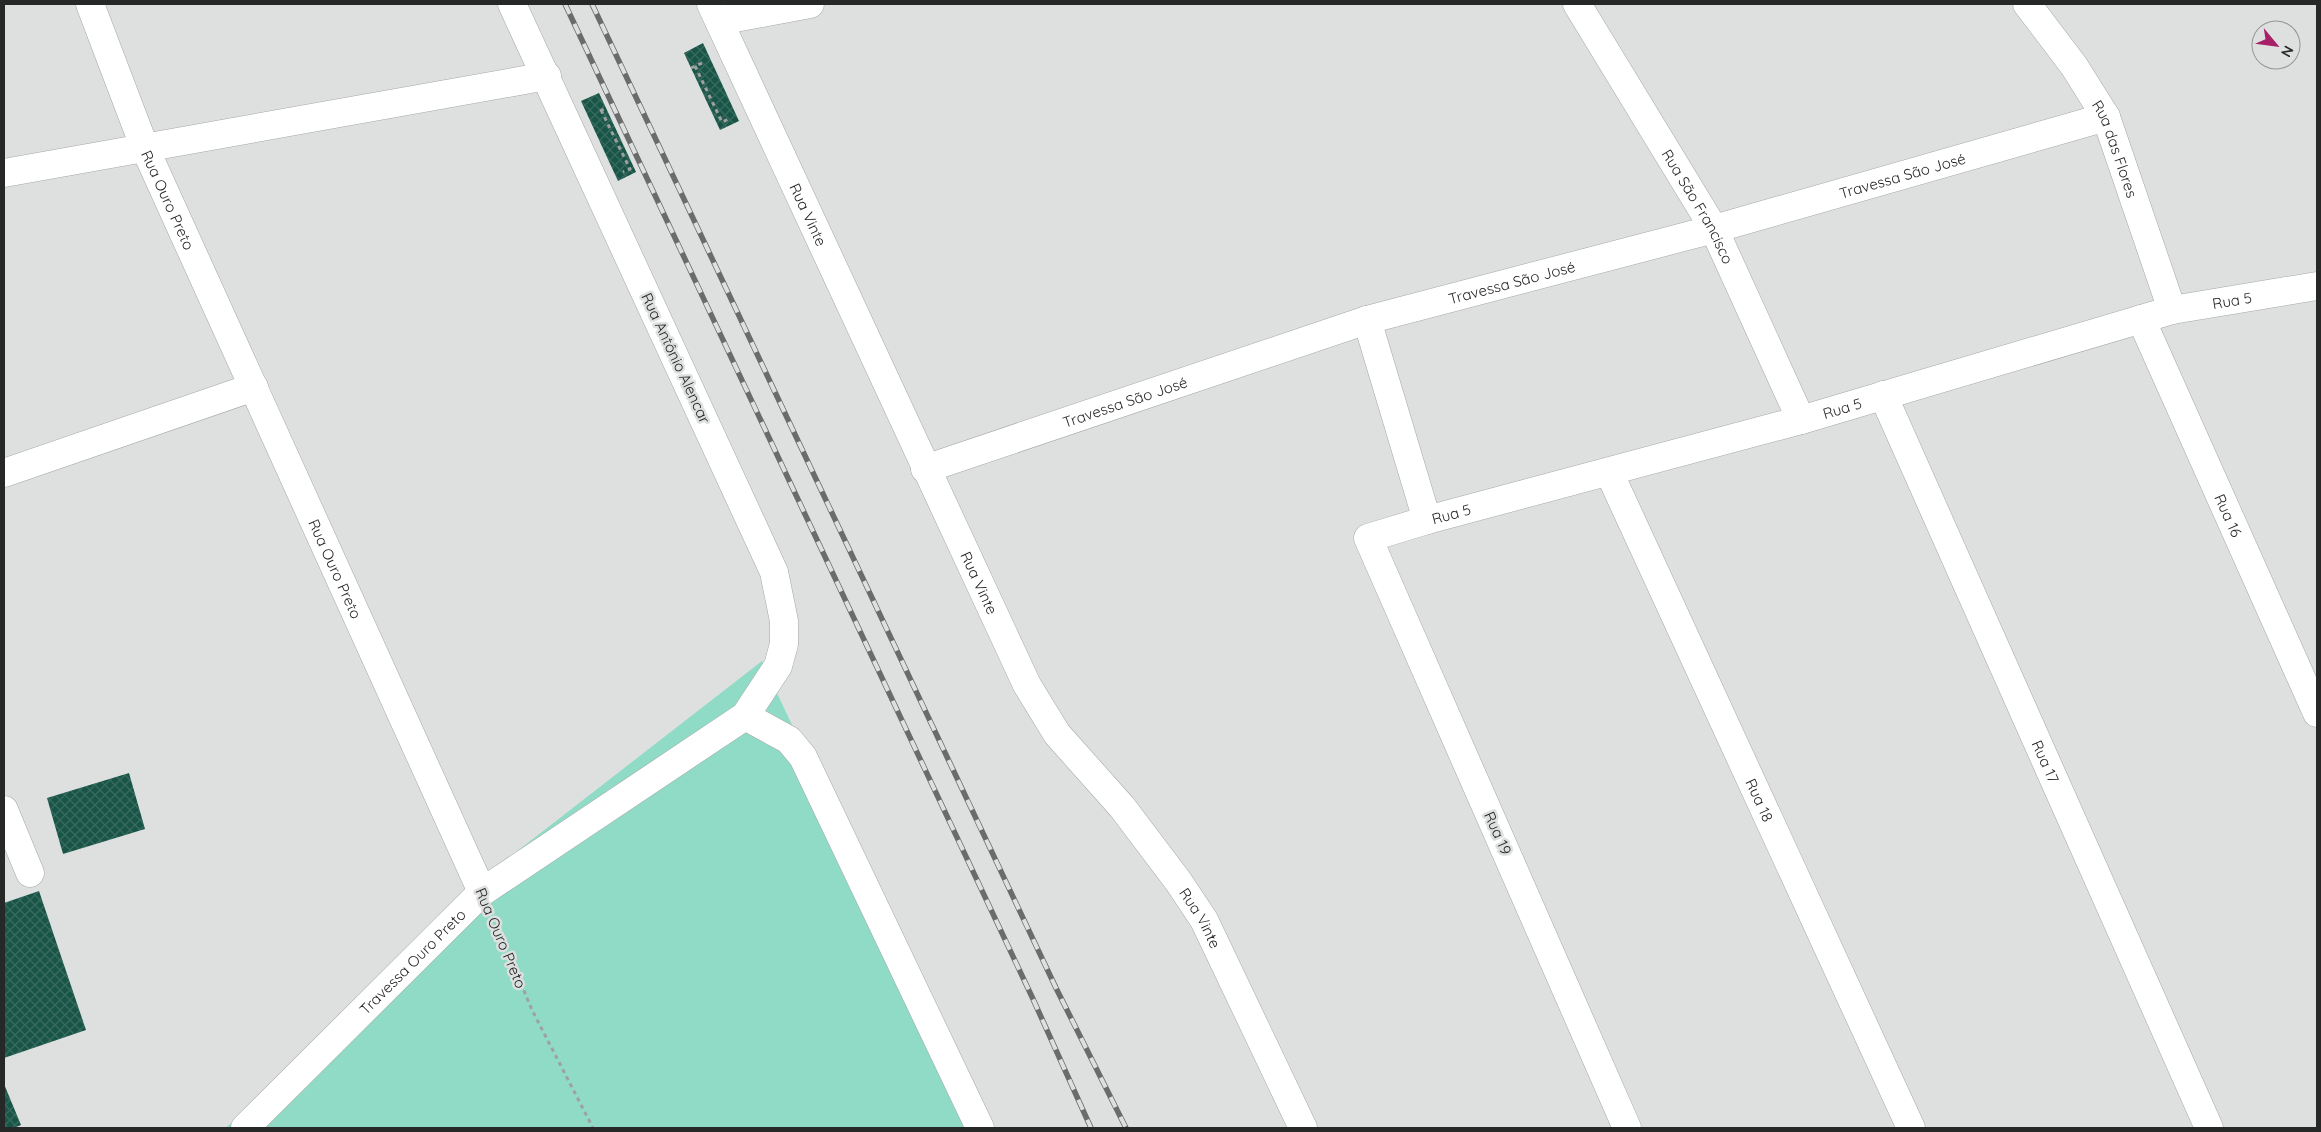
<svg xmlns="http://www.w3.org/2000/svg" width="2321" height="1132" viewBox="0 0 2321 1132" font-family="Quicksand,sans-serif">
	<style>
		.grass { fill: #90dbc6 }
		.building { fill: url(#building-cross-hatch) }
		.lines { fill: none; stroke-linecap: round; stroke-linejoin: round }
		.street-casing { stroke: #a4a8a7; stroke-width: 29 }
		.path { stroke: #9ea1a0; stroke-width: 3; stroke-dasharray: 4 4; stroke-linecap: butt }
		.street { stroke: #fff; stroke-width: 28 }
		.rail-casing { stroke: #6a6b6b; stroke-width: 5.5 }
		.rail { stroke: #dde0df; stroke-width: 4; stroke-dasharray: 11; stroke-linecap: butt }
		.labels { text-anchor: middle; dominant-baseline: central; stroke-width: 5; stroke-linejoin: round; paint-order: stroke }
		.street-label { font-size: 15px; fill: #262727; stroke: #dde0df }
	</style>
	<defs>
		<pattern id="building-cross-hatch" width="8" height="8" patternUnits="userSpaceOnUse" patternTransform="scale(1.25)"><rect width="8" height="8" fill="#185547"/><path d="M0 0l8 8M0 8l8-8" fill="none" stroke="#396a5f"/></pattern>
	</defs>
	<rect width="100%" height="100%" fill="#dde0df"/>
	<path class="grass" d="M762,661l219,467h-755l245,-241z"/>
	<path class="building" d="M703,43l36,78 -19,9 -36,-77z
		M599,93l37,79 -18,9 -37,-80z
		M129,773l16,56 -82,25 -16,-56z
		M39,891l47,139 -82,28v-155z
		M4,1084l17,41 -7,3h-10z"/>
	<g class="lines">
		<defs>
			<g id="street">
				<path id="s1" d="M90,4l54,142 338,746"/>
				<path id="s2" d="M711,4l316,681 30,49 65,73 56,74 26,39 99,208"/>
				<path id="s3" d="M1577,4l137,225 87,191"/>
				<path id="s4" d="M2027,4l47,62 32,51 66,193"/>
				<path d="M719,21l91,-17"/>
				<path d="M4,173l543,-97"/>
				<path id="s5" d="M2141,319l176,394"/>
				<path d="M1367,320l60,200"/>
				<path id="s6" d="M1883,395l326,733"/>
				<path id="s7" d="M925,469l442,-149 347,-91 392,-112"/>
				<path id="s8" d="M1609,472l302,656"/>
				<path d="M4,473l250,-86"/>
				<path d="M745,716l44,24 14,17 177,371"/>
				<path d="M4,810l26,63"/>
				<path id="s9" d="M245,1128l237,-236 263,-176 33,-50 6,-22v-23l-10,-49 -262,-568"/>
				<path id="s10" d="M1627,1128l-259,-590 59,-18 374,-100 371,-110 145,-24"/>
			</g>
		</defs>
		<use href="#street" class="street-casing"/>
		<path class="path" d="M695,66l27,56 7,-3
			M691,68l11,-5
			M601,110l29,59 -7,3
			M600,111l7,-3
			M496,924l36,86 61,118"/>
		<use href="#street" class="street"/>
		<defs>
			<path id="rail" d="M565,4l468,995 58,129
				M592,4l464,984 70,140"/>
		</defs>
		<use href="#rail" class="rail-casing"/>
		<use href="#rail" class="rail"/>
	</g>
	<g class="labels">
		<g class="street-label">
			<text stroke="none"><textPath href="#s4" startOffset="171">Rua das Flores</textPath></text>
			<text stroke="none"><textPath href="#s7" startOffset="1021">Travessa São José</textPath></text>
			<text stroke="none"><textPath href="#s1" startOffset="211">Rua Ouro Preto</textPath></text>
			<text stroke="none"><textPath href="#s3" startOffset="236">Rua São Francisco</textPath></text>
			<text stroke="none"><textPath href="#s2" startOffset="232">Rua Vinte</textPath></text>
			<text stroke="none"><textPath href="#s7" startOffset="616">Travessa São José</textPath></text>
			<text stroke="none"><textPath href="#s10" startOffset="1541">Rua 5</textPath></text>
			<text transform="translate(676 358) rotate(65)">Rua Antônio Alencar</text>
			<text stroke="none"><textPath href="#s7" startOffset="211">Travessa São José</textPath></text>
			<text stroke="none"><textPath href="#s10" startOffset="1136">Rua 5</textPath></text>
			<text stroke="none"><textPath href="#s10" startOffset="731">Rua 5</textPath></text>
			<text stroke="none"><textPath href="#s5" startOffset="215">Rua 16</textPath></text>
			<text stroke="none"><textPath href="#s1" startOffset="616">Rua Ouro Preto</textPath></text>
			<text stroke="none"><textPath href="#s2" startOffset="638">Rua Vinte</textPath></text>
			<text stroke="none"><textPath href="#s6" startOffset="401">Rua 17</textPath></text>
			<text stroke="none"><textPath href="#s8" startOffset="361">Rua 18</textPath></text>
			<text transform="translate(1498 833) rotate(66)">Rua 19</text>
			<text stroke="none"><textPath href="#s2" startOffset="1042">Rua Vinte</textPath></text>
			<text transform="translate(501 938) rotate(67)">Rua Ouro Preto</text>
			<text stroke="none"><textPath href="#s9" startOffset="236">Travessa Ouro Preto</textPath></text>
		</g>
	</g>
	<rect width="2321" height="1132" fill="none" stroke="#262727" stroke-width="10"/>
	<g transform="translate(2276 45) rotate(119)"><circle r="24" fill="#dde0df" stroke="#949695"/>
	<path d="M0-4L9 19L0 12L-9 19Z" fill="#a71f67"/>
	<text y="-8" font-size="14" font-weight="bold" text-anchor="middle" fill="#262727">N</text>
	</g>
</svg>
